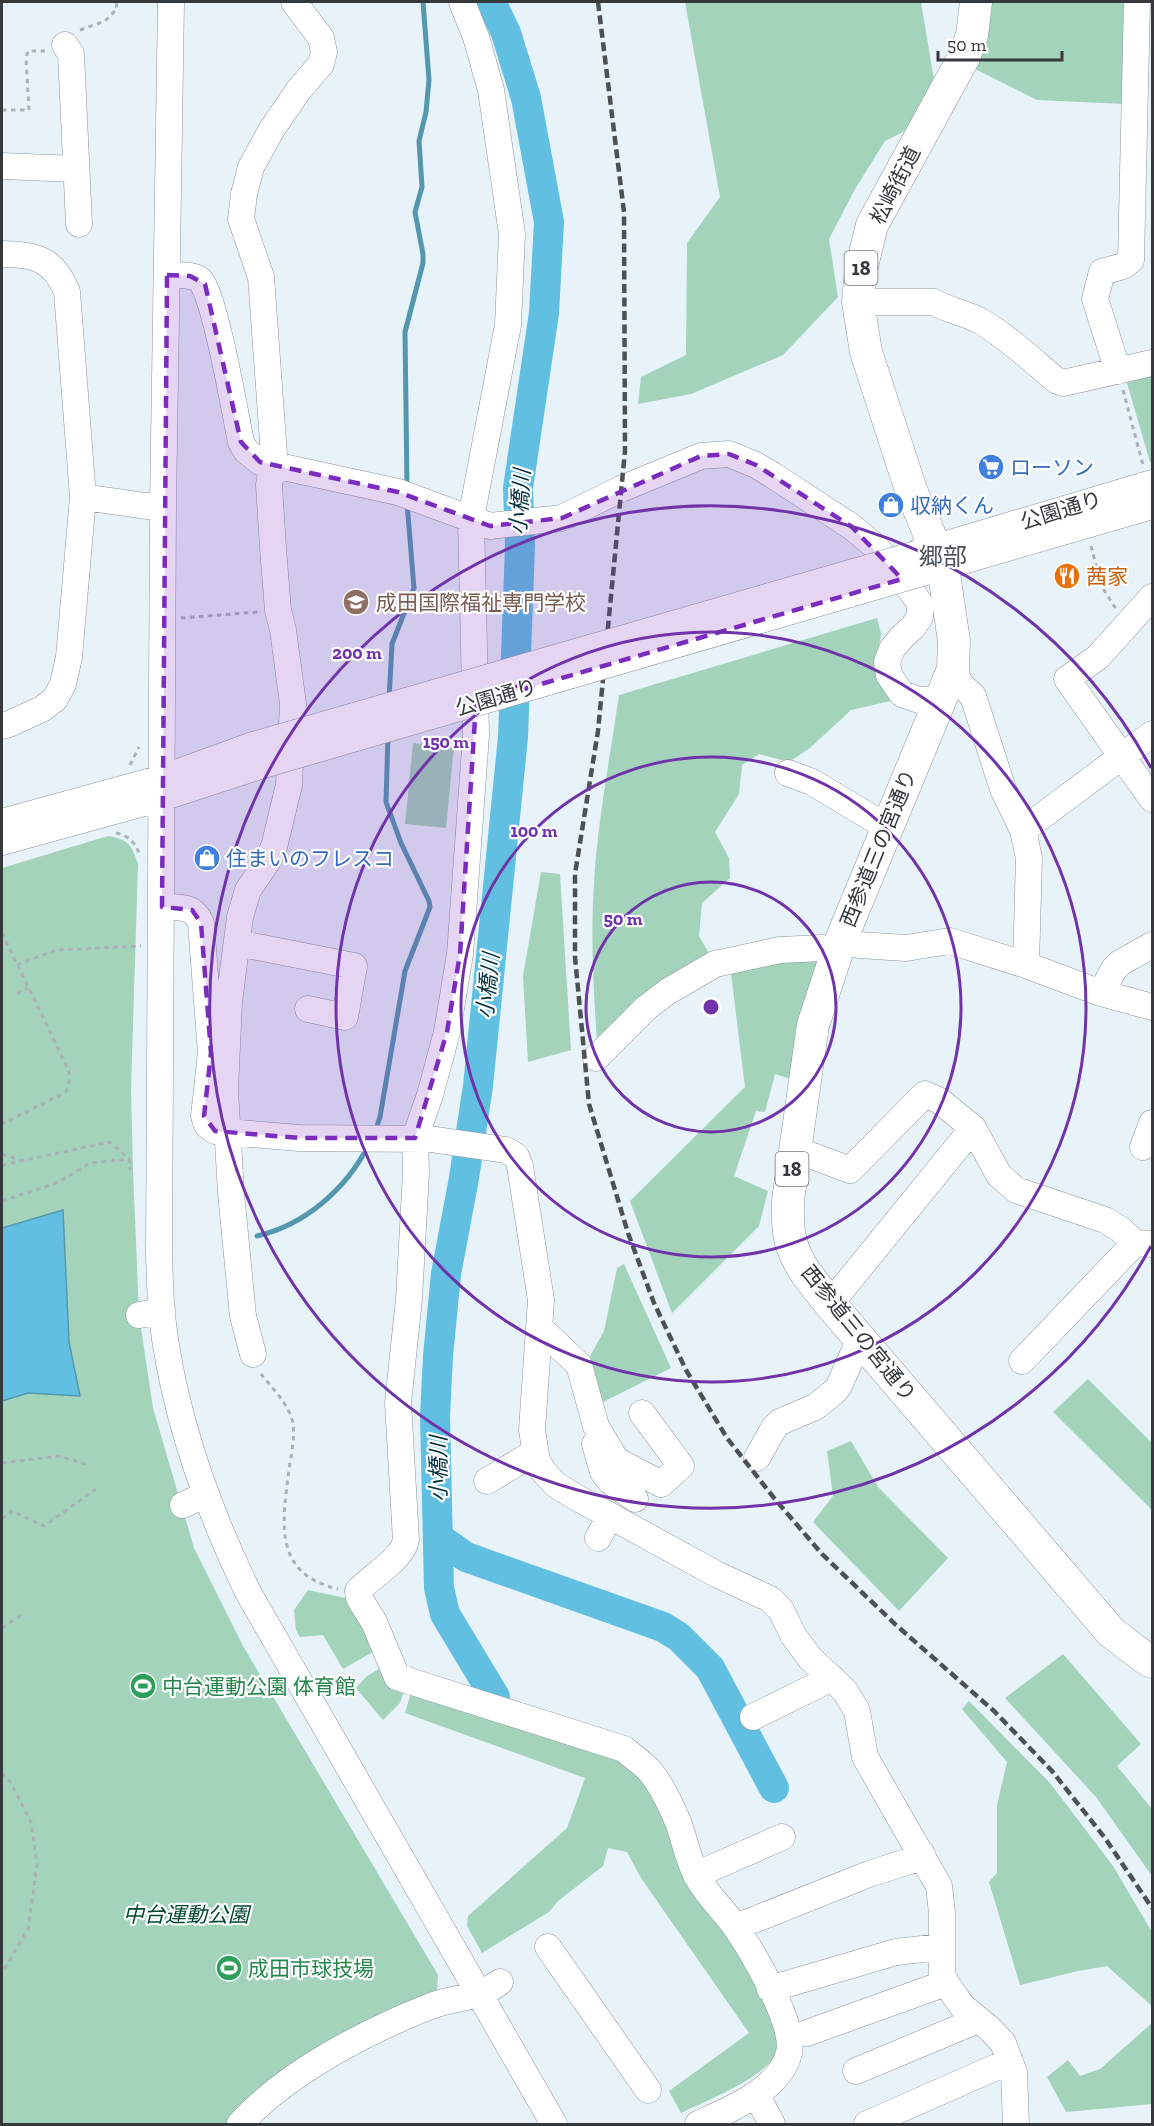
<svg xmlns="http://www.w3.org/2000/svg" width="1154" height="2126" viewBox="0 0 1154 2126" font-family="'Zilla Slab','Noto Sans JP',serif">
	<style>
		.green { fill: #a3d3ba }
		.water { fill: #61c0e1; stroke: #5498af; stroke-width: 1.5 }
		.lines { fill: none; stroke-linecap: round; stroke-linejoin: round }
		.stream { stroke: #5498af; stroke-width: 5 }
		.river { stroke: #61c0e1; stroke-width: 30 }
		.minor-casing { stroke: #8c959c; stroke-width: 27 }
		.major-casing { stroke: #8c959c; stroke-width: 33 }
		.path { stroke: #aab1b7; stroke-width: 3; stroke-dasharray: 4.5 4.5; stroke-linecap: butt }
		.minor { stroke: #fff; stroke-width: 26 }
		.major { stroke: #fff; stroke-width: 32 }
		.rail { stroke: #4c5154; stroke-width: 4.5; stroke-dasharray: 9 4.5; stroke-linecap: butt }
		.minor-bridge-casing { stroke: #8c959c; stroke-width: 27; stroke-linecap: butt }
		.minor-bridge { stroke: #fff; stroke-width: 26 }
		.marked { fill: #7b2cbf; fill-opacity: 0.2; stroke: #7b2cbf; stroke-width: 4.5; stroke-dasharray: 12 8; stroke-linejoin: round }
		.ring { fill: none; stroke: #7033a9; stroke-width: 3 }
		.labels { text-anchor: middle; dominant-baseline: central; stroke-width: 4.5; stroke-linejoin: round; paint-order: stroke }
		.shield { fill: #fdfdfd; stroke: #717475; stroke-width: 1.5 }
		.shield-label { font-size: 20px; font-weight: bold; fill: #35393b }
		.street-label { font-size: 21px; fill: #35393b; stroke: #fdfdfd }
		.shop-label { font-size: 21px; fill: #366cbe; stroke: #fdfdfd; text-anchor: start }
		.food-label { font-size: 21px; fill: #c56008; stroke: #fdfdfd; text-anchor: start }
		.education-label { font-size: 21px; fill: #785e54; stroke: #fdfdfd; text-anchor: start }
		.leisure-label { font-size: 21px; fill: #27864d; stroke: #fdfdfd; text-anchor: start }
		.park-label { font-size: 21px; font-style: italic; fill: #00482f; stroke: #fdfdfd }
		.water-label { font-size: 22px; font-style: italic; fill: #02313f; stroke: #fdfdfd }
		.quarter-label { font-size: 24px; fill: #4a5258; stroke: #fdfdfd }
		.centre { fill: #7033a9; stroke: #fdfdfd; stroke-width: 3 }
		.ring-label { font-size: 18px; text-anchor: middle; font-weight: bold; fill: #7033a9; stroke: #fdfdfd; stroke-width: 4.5; stroke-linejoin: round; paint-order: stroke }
	</style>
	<rect width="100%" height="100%" fill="#e8f2f9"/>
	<path class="green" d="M685,2h236l13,78 -9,41 -40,20 -30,48 -26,50 9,58 -55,58 -92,39 -53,10 3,-27 45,-22 1,-112 33,-46z
		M984,2h143l-2,102 -88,-4 -68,-34z
		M1152,376v85l-2,1 -23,-79z
		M877,618l4,16 -5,30 19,36 -44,10 -41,38 -21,14 -30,-8 -17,11 -3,29 -24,38 14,26 1,20 -28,25 -3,33 10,17 -112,88c-3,-45 -6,-91 -4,-137 2,-70 16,-140 26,-209z
		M413,743l41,4 -8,81 -41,-4z
		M108,836c20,3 24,9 30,28l-7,226 2,80 6,145 14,93 41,140 49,98 195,329 -1,17 -208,132h-227v-1256z
		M541,872l19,2 11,176 -43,12 -5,-86z
		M806,955l16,4 -28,121 -19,-6 -10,38 -9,-1 -22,65 34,15 -9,35 -87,87 -42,-112 115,-114 -14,-114z
		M624,1264l47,104 -72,36 -14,-39 19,-34 13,-63z
		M1088,1379l64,64v67l-99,-98z
		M851,1441l27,46 70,71 -49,53 -86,-89 20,-26 -6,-45z
		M308,1590l42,9 28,50 -35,20 -20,-34 -23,2 -4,-7 -2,-20z
		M1063,1654l78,90 -24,22 35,43v67l-56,-79 -91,-99z
		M379,1669l25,23 -4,11 -17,17 -27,-32 11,-12z
		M411,1693l207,64 24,14 137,247c0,8 3,20 1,28 -8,30 -73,54 -99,67l-12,-22 80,-58 -108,-155 -14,-26 -19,-4 -5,18 -45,35 -9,11 -67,41 -15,-27 1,-10 99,-88 18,-50 -180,-65z
		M969,1701l81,82 63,83 39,66v74l-45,-40 -29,5 -58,14 -31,-103 8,-9v-68l10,-43 -45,-53z
		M1152,2023v81l-86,8 -19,-35 21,-17 12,16 20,-7z"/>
	<path class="water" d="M63,1210l6,132 11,54 -52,-3 -26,8v-173z"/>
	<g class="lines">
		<path class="stream" d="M407,487l-2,-155 18,-69v-9l-8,-42 7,-25 -3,-46 7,-29 3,-32 -6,-78
			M389,699l3,-55 22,-56 -7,-85
			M375,1132l5,-15 25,-146 25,-64 -1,-6 -28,-58 -15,-41 2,-67
			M257,1236c48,-11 89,-47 111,-90"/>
		<path class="river" d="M491,2l15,31 20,65 23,124 -5,91 -26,175 2,57 -7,192 -35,349 -14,92 -18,96 -8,82 -3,60 4,172 6,26 50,83
			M439,1538l27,19 197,70 16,10 31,31 64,120"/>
		<defs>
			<path id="minor" d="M171,2l-8,504 -4,751c1,20 1,40 3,59 11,98 44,190 87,278l305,530
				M462,2l14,35 15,53 21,144 -4,91 -37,193 5,217 -16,219 -13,78 -17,63 -15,43 1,35 -7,126 -11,104 8,137c-4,20 -35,36 -48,51l1,7 15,24 23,55 227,72c8,7 18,14 25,21 12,14 22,35 29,52 7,18 10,39 20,56 10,19 27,33 39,51 16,24 59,96 52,124 -9,37 -60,57 -91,71
				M65,45l6,9 8,170
				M2,166l74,3
				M2,254c33,0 52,5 65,38l16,205 -14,160 -6,27 -8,15 -13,10 -33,15 -7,2
				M167,275c10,0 24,-1 32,4 15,10 37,139 42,163l5,9 14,11 138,30 92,34 72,-8 59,-29 80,-33 28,-2 27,11 18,11 78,51 24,20 37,46 7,11v13l-7,10 -11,10 -10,12 -5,13 2,13 13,19 17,6h12l9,-3
				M858,302h76c15,9 33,11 48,20 27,16 51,39 75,59l6,2 89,-20
				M1118,371l-23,-72 7,-27 21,-6 8,-6 6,-258
				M83,497l63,9h17
				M917,553l235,-70
				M925,572l227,-66
				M1152,597l-54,60 -31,22 85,120
				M953,669l8,16 12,11 30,93 20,41 6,28 -3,107
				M788,773l24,9 75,45
				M2,822l160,-44 91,-33
				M1023,830l129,-96
				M2,842l160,-44 98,-32
				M162,907c17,0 31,-2 39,16l10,130 -7,63 3,9 8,6 84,7 131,1 76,11 10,6 4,10 21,134 -9,130 5,31 7,11 11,12 17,11 146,80 52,24 11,11 12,25 17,23 35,33 12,20 8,46 74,129 3,27v60l4,10 16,23 28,23 13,14 11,29 2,52
				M841,940l18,5 47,3 44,-7 76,24 75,28 51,14
				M237,943l117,23 -9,51 -37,-8
				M1101,993l13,-24 6,-6 32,-18
				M596,1058l50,-50 21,-16 48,-28 65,-14 42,-2 15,5
				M1143,1147l9,-24
				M794,1149l56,21 75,-76 15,7 33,27 26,47 17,15 89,30 15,9 15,14 17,1
				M830,1304l143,-176
				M139,1315l23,-4
				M539,1327l40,38 17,61 20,34 45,24 20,-18 -39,-53
				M253,1354l-10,-38 -12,-123 -6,-103 4,-88 11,-85 8,-27 19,-28 7,-15 15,-62 4,-81 -10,-74 -5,-20 -5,-62 -4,-63 5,-30 -13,-178 -20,-58 3,-25 7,-27 21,-38 26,-38 23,-27 3,-12 -3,-14 -27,-36
				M1022,1361l113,-118
				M595,1444l8,28 7,9 25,18
				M757,1458l17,-30 6,-6 35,-15 19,-15 5,-6 15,-34 10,-9
				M487,1481l48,-29
				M183,1505l22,-10
				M598,1538l12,-22
				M753,1717l79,-39
				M696,1875l86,-38
				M736,1927l133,-53 47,-15 6,-5
				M548,1947l100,143
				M770,1989l126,-37 44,-5
				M807,2033l139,-50
				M856,2071l122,-51
				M756,2094l16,30
				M240,2124c46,-51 127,-93 191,-118 26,-10 46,-6 69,-24
				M867,2124l143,-63"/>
			<path id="major" d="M976,2l-4,33 -8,22 -92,168 -11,45 -3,32 8,50 45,138 32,77 11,74 -1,28 -112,271 -28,85 -25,175c0,16 -1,33 5,48 7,21 24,39 37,56l281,328 34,26 7,4"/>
		</defs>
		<use href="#minor" class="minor-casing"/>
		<use href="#major" class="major-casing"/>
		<path class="path" d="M80,30l25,-9 12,-12 -1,-7
			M2,110h27l-3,-52 2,-7h17
			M1123,390l20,75
			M1091,546l11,41 14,22
			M181,618l77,-6
			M130,765l9,-18
			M116,833c11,2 19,9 23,20
			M2,933l67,138v11l-3,10 -64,32
			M17,965l39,-15 85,-4
			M17,994l11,-6
			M2,1154l18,6
			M2,1165l108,-23 19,17 1,11
			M2,1201l57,-19 31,-19 39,-4
			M261,1374c11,14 29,31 32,50 2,15 -2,31 -4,46 -7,53 -16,104 49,119
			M2,1463l57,-7 30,9
			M2,1519l10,-8 32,15 52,-37
			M2,1628l21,-14
			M2,1773l9,10 20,39 6,42 -9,65 -26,44"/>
		<use href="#minor" class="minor"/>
		<use href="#major" class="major"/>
		<path class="rail" d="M598,2l26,210 1,239 -27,280 -23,143v83l14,147 39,129 26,70 32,67 41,68 47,60 48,56 74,71 98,86 58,60 53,67 47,70"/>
		<defs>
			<path id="minor-bridge" d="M253,745l663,-191
				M260,766l662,-193"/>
		</defs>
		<use href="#minor-bridge" class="minor-bridge-casing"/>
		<use href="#minor-bridge" class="minor-bridge"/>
	</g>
	<path class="marked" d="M167,275l23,1 15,8 36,158 19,20 138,30 92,34 72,-8 139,-62 28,-2 27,11 96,62 50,52 -426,124 -16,251 -13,78 -32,106h-116l-84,-7 -11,-15 7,-63 -10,-130 -9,-13 -30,-3z"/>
	<g class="ring">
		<circle cx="711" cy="1007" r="125"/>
		<circle cx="711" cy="1007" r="250"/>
		<circle cx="711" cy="1007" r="375"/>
		<path d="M1151 1246A501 501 0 1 1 1151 768"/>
	</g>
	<defs>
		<symbol id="supermarket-disc" viewBox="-11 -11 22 22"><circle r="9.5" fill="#3f7fe0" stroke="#fdfdfd"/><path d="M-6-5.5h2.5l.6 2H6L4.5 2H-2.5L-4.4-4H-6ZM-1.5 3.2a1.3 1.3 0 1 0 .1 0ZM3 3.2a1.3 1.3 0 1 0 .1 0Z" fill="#fff"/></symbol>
		<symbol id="shop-disc" viewBox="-11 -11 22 22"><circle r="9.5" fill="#3f7fe0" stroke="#fdfdfd"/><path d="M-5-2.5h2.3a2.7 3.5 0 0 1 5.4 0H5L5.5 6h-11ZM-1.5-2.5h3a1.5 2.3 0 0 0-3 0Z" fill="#fff"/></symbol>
		<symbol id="restaurant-disc" viewBox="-11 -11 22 22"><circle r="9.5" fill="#e8710a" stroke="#fdfdfd"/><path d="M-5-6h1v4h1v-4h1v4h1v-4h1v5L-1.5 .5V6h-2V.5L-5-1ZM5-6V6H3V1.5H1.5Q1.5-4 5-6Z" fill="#fff"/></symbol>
		<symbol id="school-disc" viewBox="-11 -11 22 22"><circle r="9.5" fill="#8d6e63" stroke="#fdfdfd"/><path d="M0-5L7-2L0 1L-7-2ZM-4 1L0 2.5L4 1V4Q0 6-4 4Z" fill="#fff"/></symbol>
		<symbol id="stadium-disc" viewBox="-11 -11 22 22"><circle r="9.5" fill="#2e9e5b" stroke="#fdfdfd"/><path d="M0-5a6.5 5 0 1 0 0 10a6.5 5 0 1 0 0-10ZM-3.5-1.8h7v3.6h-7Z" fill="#fff"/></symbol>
	</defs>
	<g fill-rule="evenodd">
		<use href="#supermarket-disc" x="976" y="452" width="30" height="30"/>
		<use href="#shop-disc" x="876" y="490" width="30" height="30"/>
		<use href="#restaurant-disc" x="1052" y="561" width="30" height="30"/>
		<use href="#school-disc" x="341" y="587" width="30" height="30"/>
		<use href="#shop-disc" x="192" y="843" width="30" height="30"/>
		<use href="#stadium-disc" x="128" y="1671" width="30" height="30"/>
		<use href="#stadium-disc" x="214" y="1953" width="30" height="30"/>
	</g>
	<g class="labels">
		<g class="shield">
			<rect x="844.5" y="251" width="33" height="34" rx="4.5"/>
			<rect x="775.5" y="1152" width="33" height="34" rx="4.5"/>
		</g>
		<g class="shield-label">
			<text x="861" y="268">18</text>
			<text x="792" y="1169">18</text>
		</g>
		<g class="street-label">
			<text transform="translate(895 185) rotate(-63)">松崎街道</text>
			<text transform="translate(1061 510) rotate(-17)">公園通り</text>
			<text transform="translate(496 697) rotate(-16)">公園通り</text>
			<text transform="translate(878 848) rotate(-68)">西参道三の宮通り</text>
			<text transform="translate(859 1333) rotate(51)">西参道三の宮通り</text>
		</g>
		<g class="shop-label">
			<text x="1010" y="467">ローソン</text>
			<text x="910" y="505">収納くん</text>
			<text x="226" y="858">住まいのフレスコ</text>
		</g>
		<g class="food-label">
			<text x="1086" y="576">茜家</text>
		</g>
		<g class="education-label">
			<text x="376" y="602">成田国際福祉専門学校</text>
		</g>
		<g class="leisure-label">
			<text x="162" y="1686">中台運動公園 体育館</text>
			<text x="248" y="1968">成田市球技場</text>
		</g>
		<g class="park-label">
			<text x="186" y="1914">中台運動公園</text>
		</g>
		<g class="water-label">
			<text transform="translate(520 502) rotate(-86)">小橋川</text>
			<text transform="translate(488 986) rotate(-84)">小橋川</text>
			<text transform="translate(438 1469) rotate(-90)">小橋川</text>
		</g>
		<g class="quarter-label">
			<text x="943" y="556">郷部</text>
		</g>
	</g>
	<circle cx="711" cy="1007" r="9" class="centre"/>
	<g class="ring-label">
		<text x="357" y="659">200 m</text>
		<text x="446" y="748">150 m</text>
		<text x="534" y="837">100 m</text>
		<text x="623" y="925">50 m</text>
	</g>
	<rect width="1154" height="2126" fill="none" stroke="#35393b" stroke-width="6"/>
	<path d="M938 51v9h124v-9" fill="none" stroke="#35393b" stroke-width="3"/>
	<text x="947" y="51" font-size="18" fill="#35393b" stroke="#fdfdfd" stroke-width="4.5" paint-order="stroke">50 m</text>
</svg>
